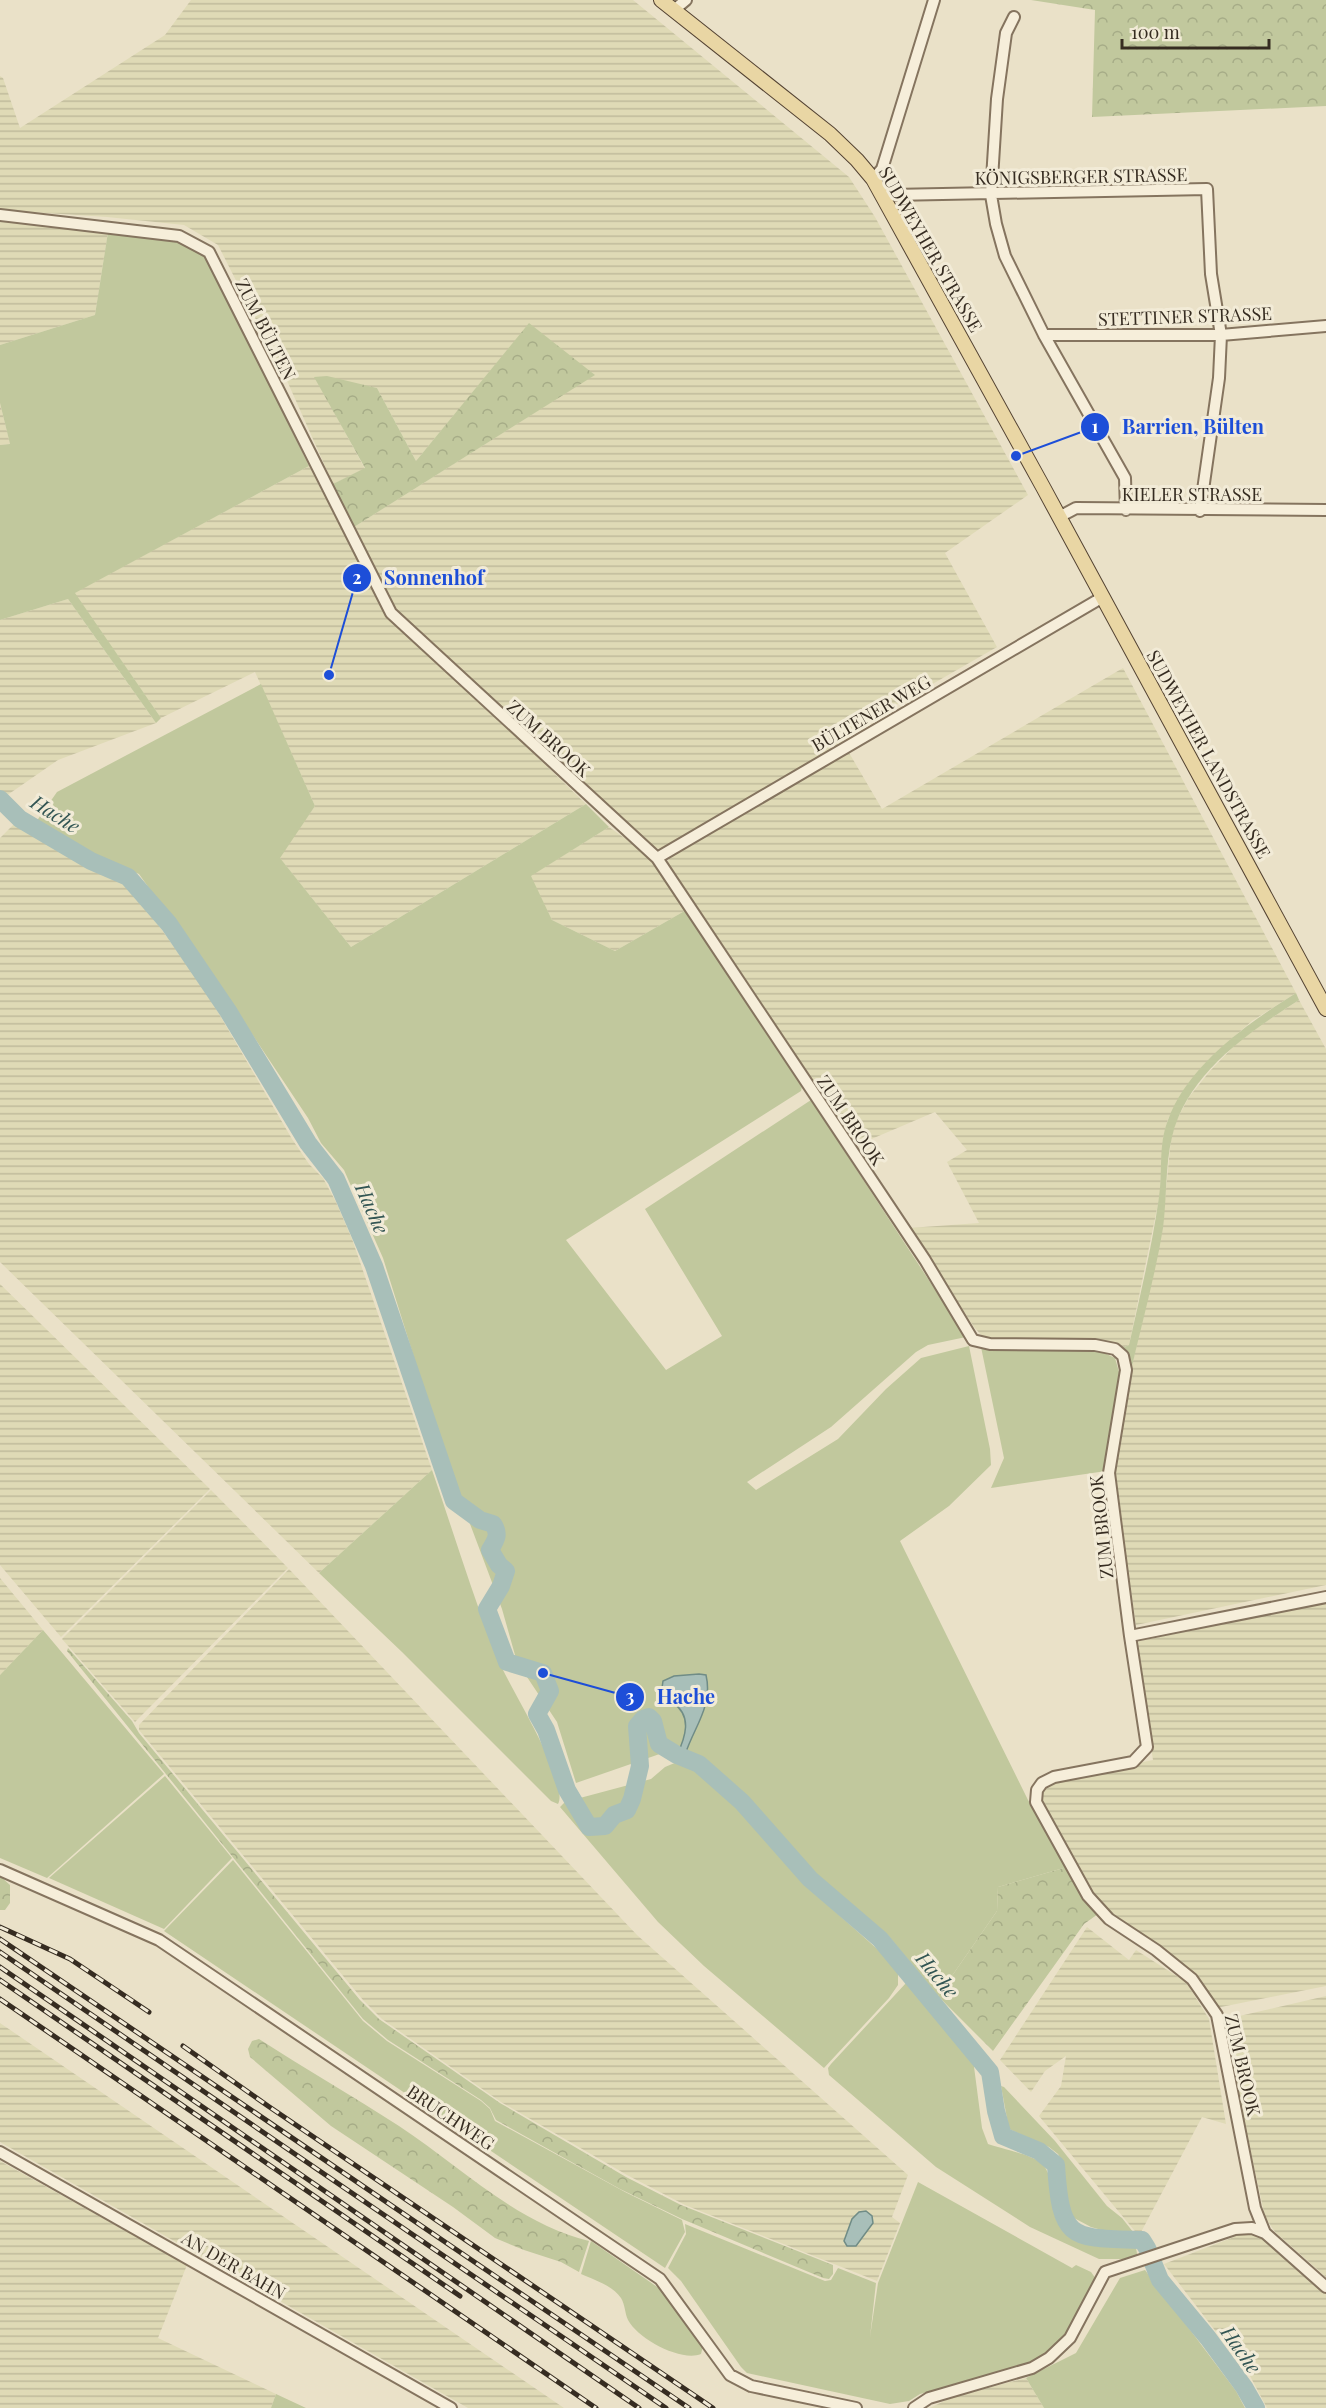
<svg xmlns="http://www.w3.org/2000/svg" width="1326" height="2408" viewBox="0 0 1326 2408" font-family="'Playfair Display',serif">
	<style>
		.farmland { fill: url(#farmland-rules) }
		.green { fill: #c1c89d }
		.forest { fill: url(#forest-crowns) }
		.water { fill: #a8bfb9; stroke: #708c86; stroke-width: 1.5 }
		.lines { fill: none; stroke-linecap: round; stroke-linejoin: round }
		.river { stroke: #a8bfb9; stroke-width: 18 }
		.minor-casing { stroke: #85745f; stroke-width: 14 }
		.major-casing { stroke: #534232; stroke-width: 16 }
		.minor { stroke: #f6eeda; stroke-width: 10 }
		.major { stroke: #e9d6a4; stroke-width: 14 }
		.rail-casing { stroke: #362c21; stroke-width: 5 }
		.rail { stroke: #f2ebd7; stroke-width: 3; stroke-dasharray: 9; stroke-linecap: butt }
		.labels { text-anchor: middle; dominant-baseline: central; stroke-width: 6; stroke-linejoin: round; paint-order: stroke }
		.street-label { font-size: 18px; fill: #362c21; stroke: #f2ebd7 }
		.water-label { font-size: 20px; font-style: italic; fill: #325553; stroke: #f2ebd7 }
		.leader { fill: none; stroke: #1d4ed8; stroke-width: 2 }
		.callout-dot { fill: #1d4ed8; stroke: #f2ebd7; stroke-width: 2 }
		.mark-label { font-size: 18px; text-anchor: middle; font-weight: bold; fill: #fff }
		.callout-label { font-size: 20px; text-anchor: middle; font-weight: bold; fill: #1d4ed8; stroke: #f2ebd7; stroke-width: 6; stroke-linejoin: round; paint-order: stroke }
	</style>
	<defs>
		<pattern id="farmland-rules" width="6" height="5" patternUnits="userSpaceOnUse" patternTransform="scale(1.5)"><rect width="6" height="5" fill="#dfdab6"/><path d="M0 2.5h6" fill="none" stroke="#c0bb9c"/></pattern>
		<pattern id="forest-crowns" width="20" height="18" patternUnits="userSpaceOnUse" patternTransform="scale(1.5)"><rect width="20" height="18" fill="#c1c89d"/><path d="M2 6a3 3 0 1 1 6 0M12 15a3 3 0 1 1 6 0" fill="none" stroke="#a6ac87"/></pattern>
	</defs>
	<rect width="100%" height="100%" fill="#eae1c8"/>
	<path class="farmland" d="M191,0h442l216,177 26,40 153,278 -83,58 52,94 -157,90 4,8 -169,99 -14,5 -11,-2 -259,-238 -37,-82 240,-152 -65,-51 -113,137 -39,-73 -62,-11 50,92 -32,15 -45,-101 -70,-138 -34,-20 -77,-8 -107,-7v-134l3,2 17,50 145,-93z
		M0,220l108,12 -13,83 -95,30z
		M0,403l10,41 -10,1z
		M309,466l74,143 203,195 -235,143 -72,-90 36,-51 -60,-134 -94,46 -87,-125z
		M68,599l88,124 -98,37 -52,36 -6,-6v-170z
		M1123,668l173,325 -44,28 -23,20 -26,25 -20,26 -15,27 -5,20 -3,55 -31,151 -7,3 -8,-4 -115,-4 -16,-3 -9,-10 -65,-99 70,-5 -32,-61 20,-12 -32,-38 -80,34 -188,-282 3,-8 178,-105 34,58z
		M14,824l81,47 26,9 12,9 75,106 84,144 17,25 14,14 13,24 16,37 80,231 -113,103 -319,-311v-424z
		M609,827l48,34 31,48 -73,42 -63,-31 -22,-44z
		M1299,1000l27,49v536l-190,40 -22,-148 16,-102 32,-145 9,-91 5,-18 13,-24 21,-26 25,-26 23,-18z
		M0,1284l210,205 -149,148 -61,-72z
		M211,1490l77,78 -153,154 -73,-83z
		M289,1569l348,366 271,240 -16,42 8,6 -23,58 -192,-76 -58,-30 -126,-73 -119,-83 -19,-19 -224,-270v-5z
		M0,1578l43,52 -43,45z
		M1326,1603v383l-110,22 -21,-31 -84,-61 -19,-22 -51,-93v-8l11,-12 101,-21 -18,-115 5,-4z
		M1087,1927l42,33 7,-10 50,32 23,37 17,105 -24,-7 -63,119 -100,-120 22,-30 5,-30 -21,15 -14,21 -31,-32z
		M1326,1996v281l-51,-45 -10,-15 -43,-197z
		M0,2023l564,385h-96l-468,-266z
		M0,2161l187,104 -29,73 118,56 -5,14h-271z
		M1247,2232l19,7 60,54v115h-59l-17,-32 -86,-112z
		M1026,2378l18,30h-114l20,-10z"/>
	<path class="green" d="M108,232l68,8 30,17 103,209 -234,127 86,125 -5,5 -88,-124 -68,21v-175l10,-1 -10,-41v-58l95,-30z
		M261,684l54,122 -35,52 71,89 235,-143 23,23 -78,49 21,44 63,31 73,-42 114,177 -1,5 -235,149 100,130 56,-34 -77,-127 166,-109 155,237 -38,8 -12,7 -85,75 -84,55 9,8 82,-51 48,-50 35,-31 48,-12 21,103 1,16 -42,41 -49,35 128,259 39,67 -69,20 -1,24 -59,85 -51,-62 -69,-58 -72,-79 -42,-36 -27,-13 -101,35 -19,-61 -40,-60 -15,-53 -56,-149 -63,-202 -39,-88 -23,-27 -13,-25 -72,-108 -97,-136 -44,-18 -59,-34 21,-30z
		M1296,993l3,7c-51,33 -112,74 -127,137 -7,29 -5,61 -9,91 -8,49 -22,98 -33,147l-1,-15 -7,-12 7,-3c11,-49 23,-98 30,-148 4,-26 -1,-52 9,-77 20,-55 80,-97 128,-127z
		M981,1347l119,4 15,7 4,14 -13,99 -115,17 13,-30z
		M432,1470c20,58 38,117 60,175 9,24 23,47 35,70 8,16 40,73 31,89l-7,-3 -149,-149 -83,-79z
		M43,1630l121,144 -117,104 -47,-20v-183z
		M677,1762l19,5 43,40 64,76 82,73 13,17v12l-9,13 -65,70 -120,-102 -46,-44 -98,-115 5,-5 86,-23 14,-12z
		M165,1776l67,82 -68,71 -115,-51z
		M233,1860l130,161 24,20 94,60 9,8 5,12 130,71 57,28 3,12 -20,36 -501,-337z
		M906,1983l67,76 9,69 6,16c14,5 42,10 53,19 17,13 3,50 24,69 20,18 48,8 71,16l2,11h-39l-69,-32 -94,-60 -107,-92 -1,-7 3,-4z
		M1001,2086l3,1 51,54 52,65 15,12 15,19 -3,2 -43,-12 -17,-9 -6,-8 -5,-47 -5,-9 -9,-7 -40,-18z
		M918,2182l154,86 4,-3 15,7 5,7 -32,60 -17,17 -19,8 -108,30 -11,7 -19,3 -143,-31 -6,-6 -60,-86 -13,-13 18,-34 -1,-10 140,57 6,-1 7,-12 38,15 -6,54 8,-54z
		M591,2241l72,50 40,55 -2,8c-20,8 -63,-15 -73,-34 -3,-6 -3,-16 -7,-22 -9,-13 -27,-18 -40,-24z
		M1145,2270l91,121 9,17h-201l-18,-30 50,-25 44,-75z
		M276,2394l30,14h-35z"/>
	<path class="forest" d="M1031,0h295v106l-234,11 3,-107z
		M529,323l66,52 -241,152 -21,-43 32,-16 -51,-91 13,-1 50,12 39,73z
		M68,1648l64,73 7,12 221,267 19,19 121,84 126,74 55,28 152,60v9l-4,5 -6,-1 -141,-59 -62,-30 -124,-69 -6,-12 -9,-8 -93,-60 -25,-21 -296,-368z
		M1067,1867l31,47 -14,10 -91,127 -55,-55 59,-85 1,-24z
		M0,1876l10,9v18l-5,7h-5z
		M259,2039c46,30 94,57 140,87 61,40 117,97 190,115l-10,31 -18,-10 -37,-12 -29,-12 -42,-31 -122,-81 -81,-69 -2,-8 4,-8z"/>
	<path class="water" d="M699,1674l7,1c7,30 -11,51 -20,77l13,12 -22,-9c8,-17 16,-39 -4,-52 -4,-3 -8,-4 -12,-8l2,-14 11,-5z
		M866,2211l6,5 1,7 -17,23h-9l-3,-5 8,-22 7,-7z"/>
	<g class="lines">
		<path class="river" d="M0,799l20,20 71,42 37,16 41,47 59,87 80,132 28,36 38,87 80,235 26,19 13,4c7,10 3,16 -3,26l9,15 7,6 -5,15 -14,23 20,53 36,11 7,18 -13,23 9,16 21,60 22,37 16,-1 9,-11 13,-5 5,-11 8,-33 -3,-40 6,-7 6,-2 4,4 6,23 18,11 22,9 43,38 68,77 70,60 110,133 6,39 7,25 36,15 17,14c5,76 14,73 86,75l5,8 13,32 48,58 36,49 12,21"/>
		<defs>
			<path id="minor" d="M674,10l12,-10
				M1014,17l-8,16 -9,66 -6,96 5,29 9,32 39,79 81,143 1,32
				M873,179l9,-10 52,-169
				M884,197l8,-2 315,-6 4,85 10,61 -2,43 -19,133
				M0,215l179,21 30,16 182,361 266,245 268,402 48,80 17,4 105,1 20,4 8,7 3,14 -17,103 21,163
				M1044,335h177l105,-9
				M1059,517l17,-9 250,2
				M657,858l446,-261
				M0,1870l159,70 501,339 70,96 21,11 105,22
				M0,2152l451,256
				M1265,2233l-10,-25 -38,-193 -25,-36 -36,-29 -47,-31 -21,-23 -52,-94 1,-12 5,-7 12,-6 79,-15 14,-15 -17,-111 196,-39
				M914,2408l15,-10 103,-30 17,-10 21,-20 35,-66 130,-43 17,-1 13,5 61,54"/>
			<path id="major" d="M661,0l169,134 27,26 16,19 170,308 283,522"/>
		</defs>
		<use href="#minor" class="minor-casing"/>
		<use href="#major" class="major-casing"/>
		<use href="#minor" class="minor"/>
		<use href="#major" class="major"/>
		<defs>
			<path id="rail" d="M0,1927l70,32 79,53
				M0,1939l689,469
				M0,1952l666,456
				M0,1967l639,441
				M0,1980l460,316
				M0,1999l596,409
				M183,2046l85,60 445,302"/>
		</defs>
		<use href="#rail" class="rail-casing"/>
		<use href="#rail" class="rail"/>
	</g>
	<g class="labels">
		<g class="street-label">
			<text transform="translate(1081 176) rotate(-1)">KÖNIGSBERGER STRASSE</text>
			<text transform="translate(931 249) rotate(60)">SUDWEYHER STRASSE</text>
			<text transform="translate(1185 316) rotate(-2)">STETTINER STRASSE</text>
			<text transform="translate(266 329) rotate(63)">ZUM BÜLTEN</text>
			<text x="1192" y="494">KIELER STRASSE</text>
			<text transform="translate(871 713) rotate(-30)">BÜLTENER WEG</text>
			<text transform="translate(549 738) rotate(42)">ZUM BROOK</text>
			<text transform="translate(1209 754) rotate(61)">SUDWEYHER LANDSTRASSE</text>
			<text transform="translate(851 1120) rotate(56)">ZUM BROOK</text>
			<text transform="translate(1101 1527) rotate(-96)">ZUM BROOK</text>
			<text transform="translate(1243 2065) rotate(77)">ZUM BROOK</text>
			<text transform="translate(451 2117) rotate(34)">BRUCHWEG</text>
			<text transform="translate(234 2265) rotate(30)">AN DER BAHN</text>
		</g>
		<g class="water-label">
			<text transform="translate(56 813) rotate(32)">Hache</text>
			<text transform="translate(373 1208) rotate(66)">Hache</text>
			<text transform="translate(938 1974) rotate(50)">Hache</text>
			<text transform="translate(1242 2349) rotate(55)">Hache</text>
		</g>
	</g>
	<path class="leader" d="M1016 456L1095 427M329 675L357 578M543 1673L630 1697"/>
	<g class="callout-dot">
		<circle cx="1016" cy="456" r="6"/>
		<circle cx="329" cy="675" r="6"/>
		<circle cx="543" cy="1673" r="6"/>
		<circle cx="1095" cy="427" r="15"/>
		<circle cx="357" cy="578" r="15"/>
		<circle cx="630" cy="1697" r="15"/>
	</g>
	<g class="mark-label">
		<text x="1095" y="433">1</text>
		<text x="357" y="584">2</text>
		<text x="630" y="1703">3</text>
	</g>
	<g class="callout-label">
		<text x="1193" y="434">Barrien, Bülten</text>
		<text x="434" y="585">Sonnenhof</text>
		<text x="686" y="1704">Hache</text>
	</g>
	<path d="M1122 39v9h147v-9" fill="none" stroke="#362c21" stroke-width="3"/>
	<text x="1131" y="39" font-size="18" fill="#362c21" stroke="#f2ebd7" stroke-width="4.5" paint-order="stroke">100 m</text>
</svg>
